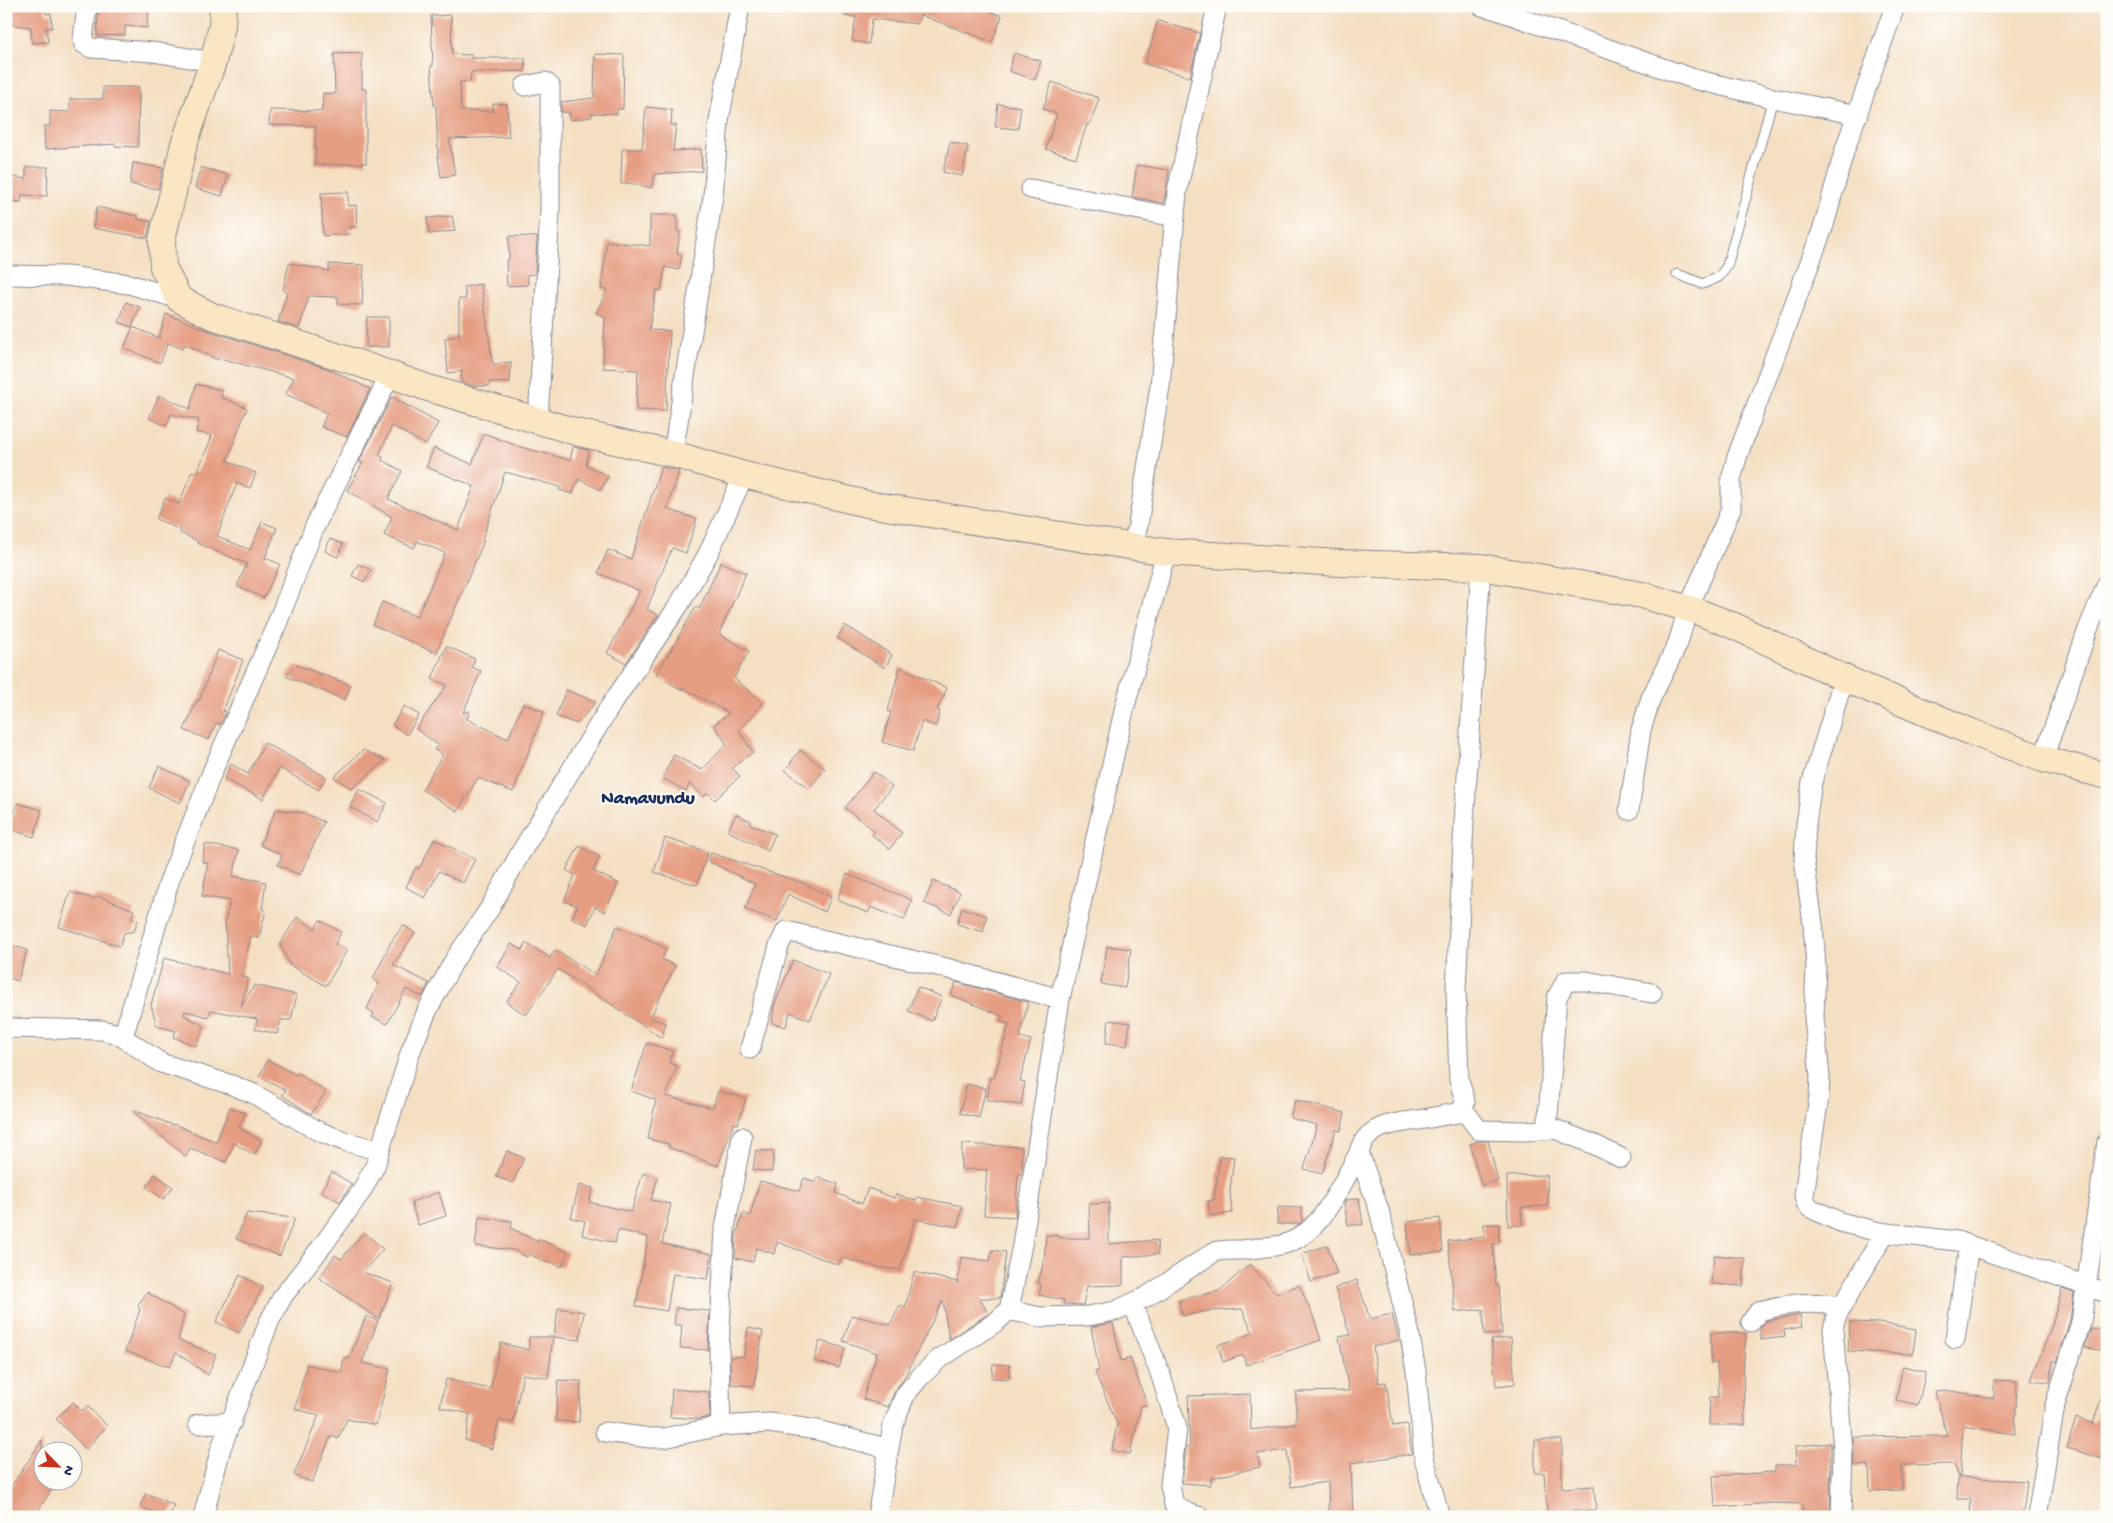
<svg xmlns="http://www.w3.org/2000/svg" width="2113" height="1523" viewBox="0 0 2113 1523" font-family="'Gochi Hand',sans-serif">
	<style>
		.building { fill: #e69e83 }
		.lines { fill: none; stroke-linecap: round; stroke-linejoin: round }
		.lane-casing { stroke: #888790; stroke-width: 11 }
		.street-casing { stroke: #888790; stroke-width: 21 }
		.secondary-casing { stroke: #888790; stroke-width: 28 }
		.lane { stroke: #fff; stroke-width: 9 }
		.street { stroke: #fff; stroke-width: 19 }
		.secondary { stroke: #fbe6c4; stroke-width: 26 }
		.labels { text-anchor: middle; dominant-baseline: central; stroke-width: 4; stroke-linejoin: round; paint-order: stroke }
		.quarter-label { font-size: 19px; font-weight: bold; fill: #1b2f5e; stroke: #fdfcf7 }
	</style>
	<rect width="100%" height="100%" fill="#fdfcf7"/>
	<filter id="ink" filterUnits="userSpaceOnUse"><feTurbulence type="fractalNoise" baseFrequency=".02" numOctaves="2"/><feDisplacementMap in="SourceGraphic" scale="10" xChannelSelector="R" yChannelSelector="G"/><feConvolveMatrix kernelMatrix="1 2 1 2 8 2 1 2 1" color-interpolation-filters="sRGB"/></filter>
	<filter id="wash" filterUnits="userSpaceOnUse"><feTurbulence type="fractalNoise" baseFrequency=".0096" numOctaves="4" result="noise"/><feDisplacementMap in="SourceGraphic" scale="20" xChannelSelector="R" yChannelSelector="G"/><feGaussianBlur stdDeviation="1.12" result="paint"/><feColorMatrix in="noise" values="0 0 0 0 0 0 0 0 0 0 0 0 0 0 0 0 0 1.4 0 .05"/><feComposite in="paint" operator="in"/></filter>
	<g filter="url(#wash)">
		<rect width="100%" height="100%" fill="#f4dfc3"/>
		<g id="blocks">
			<path class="building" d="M6,6h39l1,8 5,-1 1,15h-6l2,14 -16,1 -1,-16 -25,-3z
				M101,6h48l-2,22 -22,-2v9l-28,1 1,-26h3z
				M845,6h131l26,10 -10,26 -72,-27 -2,9 -46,-5 -3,25 -17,-3 4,-24 -12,-1z
				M451,15l1,39 19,1v3h54v13l-54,1 -1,10h-10l1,29h32v-7h14l2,33 -60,2 6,36 -14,2 -3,-21 -2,-50h-2l-3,-40h2l-2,-50z
				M1158,21l42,12 -10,44 -45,-13z
				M362,53v36h4v74l-51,2 1,-39 -47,-1 1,-15 52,1 1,-18 12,1 -1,-40z
				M1014,53l27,8 -6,19 -26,-9z
				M595,54l29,1 -1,54h-6v5l-26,-1 1,4 -22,3 -1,-8h-8v-10l33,-4z
				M1052,82l47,16 -9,27 -3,-1 -11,34 -30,-9 11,-35 -14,-5z
				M103,87h36l-1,60 -23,-1v-2l-70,5 -1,-23h6v-15l20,1v-13h33z
				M998,104l23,3 -3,22 -23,-2z
				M646,107l26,3 -1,15h5l-3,26 28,-2 1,22 -47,3 -4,14 -22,-5 -8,1 1,-35h20z
				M950,142l18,4 -6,30 -19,-4z
				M133,163l30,5 -5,21 -28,-5z
				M1137,165l32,5 -5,33 -32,-6z
				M26,167h22l-1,29 -25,-1 -1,7 -15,-2v-24l20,3z
				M201,167l27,8 -6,21 -27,-8z
				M348,192v14l8,-1 1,22h-8l1,7 -27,2 -2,-43z
				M97,207l41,9v3l13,2 -4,17 -54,-10z
				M650,215h27v16l3,1 -3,22 5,1 -3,15 -14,-3 -4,24 -5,-1 -7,40 21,1 -4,80 -30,-1 2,-40 -35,-2 2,-51 -9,-4 11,-23 -6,-1 6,-48 43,5z
				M452,216l3,15 -26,3 -2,-16z
				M509,236l28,1 -2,37 -8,1 1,10 -21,1 -1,-26h3z
				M289,263l40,8v-7l35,1 -2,40 -24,-1v-7l-29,-1 -10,32 -21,-6 9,-30 -4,-1z
				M481,284l12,80 18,-2 -1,21 -20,-1 -1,4h-16l-12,-4 1,-11 -14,2 -3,-35 14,-2v-37h7l-2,-12z
				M126,302l14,5 -8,20 -13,-5z
				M166,314l41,16 122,39 41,20 -23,48 -26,-10 6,-14 -41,-19 8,-16 -75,-20 -1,2 -33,-16 -2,5 -15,-6 -8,20 -36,-15 9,-21 26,11z
				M367,317h22v30h-23z
				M196,384l26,6 -1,7 26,11 -20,53 29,12 -6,15 -13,-5 -20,53 33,14 12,-28 15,6 -12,30 15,6 -16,34 -27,-12 10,-22 -50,-21 1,-2 -18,-8 1,-3 -25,-11 9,-21 14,6 13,-33 5,2 15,-37 -16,-4 3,-12 -28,-6 -5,12 -17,-8 10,-23 31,14z
				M392,397l46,26 -12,22 -34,-19 -13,29 4,2 -1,3 20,11 -14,28 70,31 16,-44 -48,-19 8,-19 38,16 12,-31 33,13 53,14 3,-13 16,3 -3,15 22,11 -7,14 -23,-11 -5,15 -14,-4 1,-3 -55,-15 -23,68 2,1 -48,112 -63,-28 9,-23 35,15 28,-64 -28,-12 -3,7 -30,-13 8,-18 -45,-27 16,-27 -4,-1z
				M661,467l18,4 -12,38 30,10 -11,34 -14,-5 -25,61 11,6 -32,48 -19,-10 33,-62 -42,-18 10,-23 23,9z
				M330,539l13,5 -5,13 -13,-6z
				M721,562l25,11 -27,61 30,17 -15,27 29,25 -24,28 14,21 -21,16 8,8 -25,24 -7,-7 -5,4 -13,-14 -4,8 -24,-13 12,-23 28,15 25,-26 -13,-19 15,-12 -46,-25 -1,2 -26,-15 40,-68 3,2z
				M358,564l13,6 -6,12 -13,-6z
				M845,625l47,30 -7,13 -48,-30z
				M446,646l29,13 -3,8 9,4 -18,42 7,-2 -3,8 41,20 15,-36 21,9 -31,80 -35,-14 -20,33 -36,-21 21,-36 -9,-4 4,-5 -22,-16 31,-44 -15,-6z
				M218,650l25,10 -20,51 3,1 -6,13 -4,-2 -7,17 -25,-10 13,-30 2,1z
				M296,665l55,20 -6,15 -60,-24z
				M900,667l47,21 -10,22 3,1 -4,15 -14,-5 -9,30 -31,-9 9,-30 -3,-1z
				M566,690l30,12 -19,22 -21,-8z
				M404,706l15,9 -12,20 -15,-10z
				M265,743l61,34 -7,13 -40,-22 -16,31 -39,-20 7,-15 17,10z
				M363,750l22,10 -33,29 -18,-12z
				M800,750l25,19 -16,20 -24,-19z
				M159,766l31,15 -10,22 -31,-15z
				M874,772l18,14 -18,23 28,24 -12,16 -18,-14 3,-4 -30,-23z
				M359,789l28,14 -10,19 -27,-15z
				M17,803l25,7 -8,27 -25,-8z
				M276,809l25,4 1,-1 22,10 -24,53 -22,-10 4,-10 -22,-10z
				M736,814l15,7 -1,3 25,10 -7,17 -40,-20z
				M665,838l43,14 -11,33 -43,-13z
				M434,839l41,20 -12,24 -24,-12 -14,27 -19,-11 10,-20 3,2z
				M205,844l34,6 -6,26 33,6 -4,27 4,1 -7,28 -8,-2 -10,41 7,1 -7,28 14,-21 42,10 -6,25h-10l-4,14 -22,-5 2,-10 -46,-9 -3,7 -23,-6 -1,4 20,11 -8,20 -23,-9 3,-6 -19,-5 -6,-21 13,-47 64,16 -3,-53 5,-20 -28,-5 6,-33 -6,-1z
				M579,846l21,11 -7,14 25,12 -13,29 -10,-5 -8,18 -15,-7 5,-12 -13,-5 11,-26 -9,-5z
				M711,853l92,30 28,14 -6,15 -37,-18 -11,27 -32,-12 10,-25 -47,-23z
				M847,874l65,26 -8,20 -33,-13 -3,6 -31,-13z
				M933,881l27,11 -9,22 -27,-11z
				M70,892l24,7 4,-3 36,14 -3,8 7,2 -4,11 -10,2 -4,13 -61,-19z
				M962,908l25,8 -4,16 -26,-8z
				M297,917l18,12 5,-9 21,12 -6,12 12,6 -21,36 -36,-21 -10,-21z
				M403,925l12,8 -22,32 36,18 -7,14 -16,-8 -19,35 -15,-7 2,-4 -7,-4 12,-26 -6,-4 17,-35z
				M617,926l29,12 20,11 -4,10 13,7 -25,52 16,5 -4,15 -104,-69 -32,46 -20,-13 15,-20 -24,-15 14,-23 11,6 4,-7 24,15 5,-8 41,25z
				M6,944l21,6 -9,31 -12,-4z
				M1107,946l24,3 -6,39 -24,-4z
				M793,960l36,14 -19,46 -20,-8 -4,15 -14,-4 2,-17z
				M956,982l72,20 -8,35 11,3 -11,41 5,1 -4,23 -34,-5 3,-23 4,1 15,-54 -8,-2 1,-6 -51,-21z
				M918,987l24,10 -10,24 -24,-10z
				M1109,1020l21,3 -3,23 -21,-3z
				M647,1043l26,8 -4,12 8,3 -11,30 47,12 5,-17 28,7 -8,26 -4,-1 -16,43 -50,-19 1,-3 -21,-5 8,-39 -25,-9z
				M268,1060l28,15 2,-2 28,19 -15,22 -29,-19 4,-5 -27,-14z
				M967,1084l19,4 -7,30 -19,-5z
				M1295,1100l50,13 -4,18 -5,-1 -14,44 -18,-5 13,-44 -27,-7z
				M230,1107l15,6 -6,15 23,13 -8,14 -20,-12 -8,19 -36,-14 -4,9 -51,-44 1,-2 37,14 1,-1 42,18z
				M1479,1141h9l10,40 -17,4 -11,-41z
				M962,1144l60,3v27l-4,1 -3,42 -31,-2 3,-45 -26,-1z
				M756,1150l18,2 -2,20 -19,-2z
				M507,1151l17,7 -11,25 -17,-6z
				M1220,1156l14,1 -4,34 2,22 -22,3 -2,-15 6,-1z
				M332,1172l20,12 -12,18 -19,-11z
				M643,1173l15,5 -7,22 20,4 -9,40 50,10 -4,25 -35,-5 -6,37 -31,-5 12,-69 -30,-7 -3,13 -33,-8 3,-14 -14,-3 8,-33 14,3 -4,14 42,10z
				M155,1174l18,13 -9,12 -18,-12z
				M1547,1175l1,31 -27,1 1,18 -14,1 -1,-50z
				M817,1177l21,7 -2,9 26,11 6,-16 26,10 2,-4 20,7 1,-4 45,9 -4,21 -43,-8 -15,51 -22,-3 -37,-9 -2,7 -62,-23 -3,12 -18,-6 -3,14 -18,-4 1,-23 7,-22 7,3 10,-35 39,10 5,-13 11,4z
				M439,1192l7,24 -28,9 -7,-23z
				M1359,1198l4,27h-15l-4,-21 2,-4z
				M1109,1203v41l48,-4 1,14 -35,3v28l-36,1 -4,19 -20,-1 1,-4 -25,-5 2,-11 -3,-1 6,-23 2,-25 14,1v2h30l-1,-34z
				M1278,1207l24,1v13l-3,3h-22z
				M247,1213l48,5 -15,38 -44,-17z
				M479,1217l33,4 -1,7 27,14 1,-3 29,13 -6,15 -14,-6 -1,2 -18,-9 -2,3 -13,-7 -39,-4z
				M1440,1218l3,34 -33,3 -3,-33z
				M1484,1224h15v20h-6l3,42h3l3,48 -18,1 -1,-26 -28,3 -7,-71 36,-4z
				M364,1232l19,17 -20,23 30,11 -14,36 -60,-41 16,-23 6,4z
				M1327,1245l10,28 -26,9 -9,-28z
				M992,1250l14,2 -6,46h-20l8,16 -39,25 -6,-39 -38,76 -10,15 -7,16 -25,-8 14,-46 -34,-12 9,-26 38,10 10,-20 5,3 9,-36 44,10 3,-25 29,4z
				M1714,1255l31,3 -2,28 -32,-2z
				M1250,1264l27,30 22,-9 13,28 9,27 -75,25 -3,-10 -20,7 -5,-17 35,-12 -11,-24 -34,2 -26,5 -3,-16 40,-9z
				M240,1275l23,12 -24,46 -23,-11z
				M1357,1280l13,39 22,-5 7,26 -26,7 6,36 7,-1 7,44 14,-2 5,30 -61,9 2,54h-24l-1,-35 -37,5 -4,-37 -30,4 3,13 -49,11v7l-29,-2 4,-36h4l-2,-51 62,-2 1,36 45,-6v-32l53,-1 -10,-54 11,-2 -15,-47z
				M2062,1289l12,4 -4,27 -13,42 -4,-2 -3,22 -19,-2 20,-52z
				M147,1292l37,23 -6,25 38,15 -8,20 -32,-23 -6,15 -45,-16 15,-41 -2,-5z
				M558,1308l26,4 -4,28 -26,-3z
				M676,1308l34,3 -2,39 -28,-2 2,-23h-8z
				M1800,1315l2,12 -18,3 1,7 -24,3 -1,-11 6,-8z
				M366,1316l12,5 -16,42 28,6 -14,56 -29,-6 -9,20 -7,-3 -19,46 -18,-7 25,-60 -24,-6 12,-45 34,9 3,-15 5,1z
				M1850,1322l29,1 37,6 -3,25 -65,-3z
				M1113,1323l8,38 9,-3 17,46 -6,2 -11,48 -18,-4 5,-26 -22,-52 4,-2 -8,-43z
				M748,1328l15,3 -9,55 -23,-2 -1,-27 14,-1z
				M2091,1328l16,2v21l-22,-3z
				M1711,1333h35l-3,39 2,53h-36l1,-28h9l-2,-34 -6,1z
				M529,1337h24l-5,41 -25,-4 -10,49 -14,-3 -7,29 -27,-9 5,-26 -30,-7 6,-28 44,10 11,-46 28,7z
				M1511,1338l4,46 -19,2 -5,-46z
				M820,1341l25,7 -6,20 -25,-7z
				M993,1364l17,1 -1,14 -17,-1z
				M1903,1366l23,6 -8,33 -22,-5z
				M558,1380l23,1 -2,41 -23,-1z
				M1994,1380l23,1 -2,53 -52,-8 -3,49 -3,1 -3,-12 -52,1v25l-32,1 -1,-26 -15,1 -1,-29 94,-1 -12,-45 10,-1 49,8z
				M672,1389l37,3 1,25 -11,2 -29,-2z
				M2104,1390l3,1v69l-40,-12 9,-30 17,5z
				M73,1402l9,9 5,-5 20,20 -21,23 -30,-30z
				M42,1440v40h16l-24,37h-28v-23z
				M1535,1440h27v48l32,-2 2,24 -49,3 -3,-40h-9z
				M1831,1443l-1,74h-27l-1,-13 -29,-1 -58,4 -2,-31 62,-4v-7h21l-1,-19z
				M1958,1477l69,4 -3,25 -3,11h-51l1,-18h-14z
				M146,1493l28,12 -5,12h-5l-24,-11z"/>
		</g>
	</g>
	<g filter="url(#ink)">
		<use href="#blocks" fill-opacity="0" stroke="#888790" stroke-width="1"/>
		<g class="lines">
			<defs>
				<path id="lane" d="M1677,274l26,10 16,-7 8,-11 46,-168"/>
				<path id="street" d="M87,6l-4,33 1,5 7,4 62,4 60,10
					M1482,6l12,3 200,70 79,19 85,17
					M525,86l20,-4 5,4v125l-12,209
					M1031,189l144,28
					M6,275l60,1 63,8 50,15
					M673,454l40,-258 6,-75 21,-115
					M1132,547l6,-22 22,-139 17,-194 40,-186
					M1844,678l-32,104 -6,42 -2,35 9,65 3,43 -2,50 6,60 -1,20 -15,98 2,8 4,5 30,14 39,10 78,9 150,52
					M2043,759l45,-130 19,-45
					M1629,810l12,-80 10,-32 27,-55 10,-34 43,-100v-29l6,-23 87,-232 21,-76 50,-143
					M6,1028l96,2 16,4 43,29 71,22 22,9 64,37 26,10 36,10
					M123,1037l47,-158 43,-109 63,-144 39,-100 75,-151
					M750,1049l29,-103 7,-15 156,36 118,32
					M1463,1109l16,21 46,1 30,-2 40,16 26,13
					M1547,1130l10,-133 9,-16h20l66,12
					M1133,1304l28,72 16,52 -7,57 4,20 14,8 13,4
					M1009,1310l31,7 48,-1 27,-5 31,-14 68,-45c9,-3 17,-2 27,-2 11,-1 23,-3 34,-4 44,-5 64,-58 84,-93
					M1751,1322l8,-11c30,-8 53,-10 83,-5
					M1955,1339l14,-94
					M198,1424l34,-2
					M721,1426l-2,-77 6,-121 17,-91
					M605,1432l45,6h14l57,-12 48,-3 48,7 72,19
					M203,1517l18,-69 48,-126 14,-26 40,-51 38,-53 14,-26 35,-113 17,-42 28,-52 35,-51 31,-56 90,-147 68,-100 29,-51 36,-79
					M877,1517l16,-92 12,-30 15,-18 19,-18 57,-37 13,-12 13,-65 38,-246 65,-293 41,-154
					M1440,1517l-16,-59 -8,-87 -7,-41 -30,-120 -20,-57c6,-28 36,-30 60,-33 12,-2 25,-5 38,-7l6,-4 2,-7 -6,-22 -3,-90 8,-168 17,-255
					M1841,1517l2,-67 -10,-121 3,-12 6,-11 43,-73
					M2037,1517l18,-112 26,-83 26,-180"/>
				<path id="secondary" d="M223,6l-1,20 -9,36 -29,82 -22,96 1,27 16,32 33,17 146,47 70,25 152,45 93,21 71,21 123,29 299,48 172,11 143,4 161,28 54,16 36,14 112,53 127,54 72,27 64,17"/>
			</defs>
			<use href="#lane" class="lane-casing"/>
			<use href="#street" class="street-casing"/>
			<use href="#secondary" class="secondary-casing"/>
			<use href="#lane" class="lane"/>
			<use href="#street" class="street"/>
			<use href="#secondary" class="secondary"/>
		</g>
	</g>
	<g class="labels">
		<g class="quarter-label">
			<text x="648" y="799">Namavundu</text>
		</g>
	</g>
	<rect width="2113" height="1523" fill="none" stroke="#fdfcf7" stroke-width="25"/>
	<g transform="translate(58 1466) rotate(114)"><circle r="24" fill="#fdfcf7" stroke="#a3aaba"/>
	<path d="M0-4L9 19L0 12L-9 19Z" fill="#c8321e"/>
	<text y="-8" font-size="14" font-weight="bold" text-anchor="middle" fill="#1b2f5e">N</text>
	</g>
</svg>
